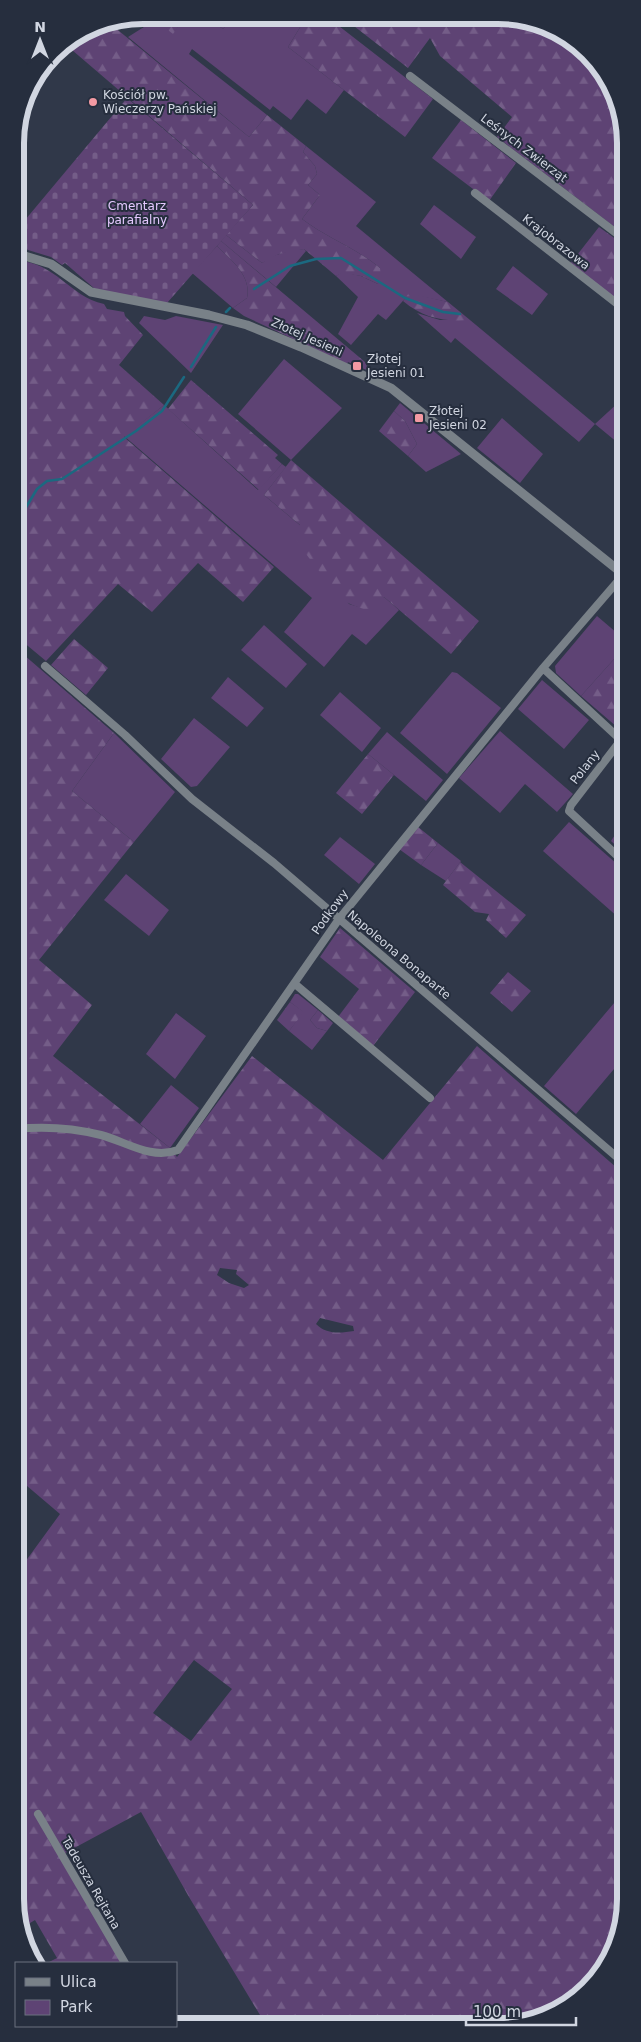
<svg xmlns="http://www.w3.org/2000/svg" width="641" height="2042" viewBox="0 0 641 2042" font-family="'DejaVu Sans',sans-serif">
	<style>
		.green { fill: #5e4374 }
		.forest { fill: url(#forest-firs); fill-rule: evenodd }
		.cemetery { fill: url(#cemetery-stones) }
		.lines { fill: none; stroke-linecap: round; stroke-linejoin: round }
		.stream { stroke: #1b6980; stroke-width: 2.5 }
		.minor { stroke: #798188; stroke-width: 8 }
		.tertiary { stroke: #798188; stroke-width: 9 }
		.poi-dot { fill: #f49aa3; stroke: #262e3e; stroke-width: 2 }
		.labels { text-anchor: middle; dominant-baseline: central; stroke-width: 4; stroke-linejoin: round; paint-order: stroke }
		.poi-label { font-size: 12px; fill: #d1d6e1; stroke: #262e3e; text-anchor: start }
		.street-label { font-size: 12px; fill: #d1d6e1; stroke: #262e3e }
		.park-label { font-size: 12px; fill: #e5c9ff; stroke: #262e3e }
		.rim { fill: none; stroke: #d1d6e1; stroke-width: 6 }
	</style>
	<defs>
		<pattern id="forest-firs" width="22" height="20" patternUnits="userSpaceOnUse" patternTransform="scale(1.25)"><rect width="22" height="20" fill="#5e4374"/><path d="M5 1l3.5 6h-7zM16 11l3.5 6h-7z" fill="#745d88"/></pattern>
		<pattern id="cemetery-stones" width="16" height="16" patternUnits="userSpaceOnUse" patternTransform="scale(1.25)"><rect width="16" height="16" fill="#5e4374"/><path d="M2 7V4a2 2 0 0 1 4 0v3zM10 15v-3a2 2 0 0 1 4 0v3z" fill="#745d88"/></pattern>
	</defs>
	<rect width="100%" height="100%" fill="#303849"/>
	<path class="green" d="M187,15h17l19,14 11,-13h73l-19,31 56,43 -18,24 -19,-15 -16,21 -18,-14 -3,4 -78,-61 -3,5 78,61 -18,22 -121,-100 27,-17 18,13z
		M306,146l70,56 -20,24 92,76 -39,-8 -23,26 -8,-6 -27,31 -13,-11 20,-37 -22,-21 6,-4 19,4 17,8 2,-16c-24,-20 -53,-30 -78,-49l18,-24 -12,-10 9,-11 -2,-8 -12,-14z
		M434,205l42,32 -15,22 -41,-35z
		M226,235l36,28c12,-9 27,-13 42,-14l2,2 -30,36 -55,-46z
		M217,246c14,14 35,30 30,52l-14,10 -41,-35z
		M513,266l35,28 -16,21 -36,-26z
		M417,313l23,7h30l125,104 25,-23 4,4v43l-29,-24 -16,18 -124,-104 -4,5z
		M144,316l21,4 11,-4 47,9 -32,48 -52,-50z
		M284,359l58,49 -51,52 -53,-46z
		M400,403l61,51 -35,18 -18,-16 9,-12 -12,-23 -11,-10z
		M164,405l94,85 24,-26 4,3 -22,28 37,31 48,78 10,3 25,-10 15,13 -33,35 -14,-11 -28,33 -40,-35 28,-34 -188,-162z
		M502,418l41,36 -23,29 -43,-35z
		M597,616l27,23v9l-43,48 -25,-23 -1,-7z
		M264,625l43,39 -21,24 -45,-38z
		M452,672l5,1 44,35 -54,66 -47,-41z
		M228,677l36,31 -17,19 -36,-29z
		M542,680l47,40 -25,29 -46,-40z
		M340,692l41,36 -19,24 -42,-37z
		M194,718l36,29 -33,39 -6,1 -30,-28z
		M500,731l73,63 -16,18 -32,-28 -25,29 -41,-35z
		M387,732l56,48 -17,21 -58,-47z
		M114,733l61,59 -41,50 -62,-51z
		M569,822l56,49v39l-6,8 -76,-67z
		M340,837l35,27 -16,20 -35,-29z
		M438,843l23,18 -15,20 -25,-16z
		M126,874l43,36 -20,26 -45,-36z
		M295,994h3l20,16 -8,10 7,8 10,3 -15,19 -23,-19 14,-19 -13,-10z
		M620,996l5,4v56l-49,58 -32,-28z
		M176,1013l30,23 -31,43 -29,-25z
		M171,1085l28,23 -29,40 -30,-24z"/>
	<path class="forest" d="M157,15h30l-14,19 -19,-15z
		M204,15l30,1 -11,13z
		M307,16h19l107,83 -28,38 -117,-90z
		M341,16l183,2 65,35 35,65v116l-127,-97 15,-20 -72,-61 -10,-18 -22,30z
		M108,22l141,115 18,-22 39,31 -3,6 12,14 2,8 -9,11 12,10 -18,24c25,19 54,29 78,49l1,10 -3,6 -17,-8 -19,-3 -6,3 -32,-27 -25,5 -17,9 -36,-28 27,-30 -188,-161 29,-19z
		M461,120l55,43 -27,38 -57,-43z
		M599,227l25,18v61l-54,-42z
		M221,241l144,121 4,9 -21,-9 -1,2 -103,-48 -11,-8 14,-10c5,-22 -16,-38 -30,-52z
		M15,260c43,3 53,36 89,44l3,5 17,3 1,4 18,19 -24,30 45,40 -40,32 150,130 -31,35 -45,-39 -46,49 -34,-28 -72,77 -30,-25z
		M409,293l39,9 22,18c-26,2 -47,-2 -67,-19z
		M191,380l87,75 -3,3 7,6 -23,26 -91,-81z
		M394,411l11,10 12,23 -9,12 -29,-25z
		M291,460l188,161 -28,33 -67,-57 -12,15c-7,-3 -16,-5 -22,-8 -11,-6 -51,-57 -56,-69l6,-10 -36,-30z
		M74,639l34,29 -22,27 -35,-30z
		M16,648l98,85 -42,58 62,51 -95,118 53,45 -39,51 117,92 7,9 75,-101 131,104 94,-114 148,129 1,733 -10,41 -22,35 -32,26 -39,15h-257l-77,-128 -48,-85 -76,41 61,110h-79l10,-5 -22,-38 -15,9 -3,-5v-351l43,-59 -40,-34 -3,4zM220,1268l17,2 -1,4 13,11 -5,3 -15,-5 -12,-8zM320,1318l33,8 1,5c-13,2 -27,4 -38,-7zM194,1660l38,29 -41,52 -38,-28z
		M624,648v77l-7,2 -36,-31z
		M368,754l26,21 -32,39 -26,-21z
		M624,821v32l-13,-12z
		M418,827l20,16 -17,22 -22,-16z
		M460,862l66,53 -20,23 -20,-18 3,-6 -14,-2 -32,-27z
		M340,928l75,64 -42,54 -35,-29 21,-28 -39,-32z
		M508,972l23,19 -19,21 -22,-19z
		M290,1002l14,10 -15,19 -12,-11z
		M318,1010l15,13 -6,8 -10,-3 -7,-8z"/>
	<path class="cemetery" d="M127,98l126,107 -86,98 -72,-14 -30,-26 -3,2 -11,-8 -36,-11v-14z"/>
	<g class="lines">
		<path class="stream" d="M254,289l36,-23 26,-7 25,-1 64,40 38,14 17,2
			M226,312l4,-4
			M191,367l25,-40
			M25,509l12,-20 10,-8 15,-2 74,-48 26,-20 22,-34"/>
		<path class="minor" d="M410,76l214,163
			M475,193l149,116
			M45,666l80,69 67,64 82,64 351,301
			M543,668l78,72 -50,65 -2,6 55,51
			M295,984l135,114
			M16,1129c30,-3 57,-1 85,6 26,7 50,25 77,15l161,-231 204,-251 81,-94
			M38,1814l87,149"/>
		<path class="tertiary" d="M15,253l36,11 40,28 118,23 38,10 54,22 90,41 232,186 1,-1"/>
	</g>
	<g class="poi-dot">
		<circle cx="93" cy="102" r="5"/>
		<rect x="352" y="361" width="10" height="10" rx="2.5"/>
		<rect x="414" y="413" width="10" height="10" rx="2.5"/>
	</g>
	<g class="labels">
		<g class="poi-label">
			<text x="103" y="95">Kościół pw.<tspan x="103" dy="14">Wieczerzy Pańskiej</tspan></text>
			<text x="367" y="359">Złotej<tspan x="367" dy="14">Jesieni 01</tspan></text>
			<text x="429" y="411">Złotej<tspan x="429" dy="14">Jesieni 02</tspan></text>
		</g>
		<g class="street-label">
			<text transform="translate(524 148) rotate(37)">Leśnych Zwierząt</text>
			<text transform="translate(556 242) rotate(38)">Krajobrazowa</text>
			<text transform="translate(307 337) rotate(24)">Złotej Jesieni</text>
			<text transform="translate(585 767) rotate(-52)">Polany</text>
			<text transform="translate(330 912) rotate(-54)">Podkowy</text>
			<text transform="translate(399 955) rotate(40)">Napoleona Bonaparte</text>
			<text transform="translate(91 1883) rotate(60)">Tadeusza Rejtana</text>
		</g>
		<g class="park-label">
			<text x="137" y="206">Cmentarz<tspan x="137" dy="14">parafialny</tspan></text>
		</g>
	</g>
	<path d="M0 0H641V2042H0ZM143 24H498A119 119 0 0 1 617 143V1899A119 119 0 0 1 498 2018H143A119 119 0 0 1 24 1899V143A119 119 0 0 1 143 24Z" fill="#262e3e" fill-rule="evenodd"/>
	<path class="rim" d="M143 24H498A119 119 0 0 1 617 143V1899A119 119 0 0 1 498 2018H143A119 119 0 0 1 24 1899V143A119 119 0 0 1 143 24Z"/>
	<rect x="15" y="1962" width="162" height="65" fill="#262e3e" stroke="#6a717f"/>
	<rect x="25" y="1978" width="25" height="8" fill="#798188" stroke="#6a717f"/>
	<text x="60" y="1987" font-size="15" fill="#d1d6e1">Ulica</text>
	<rect x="25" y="2000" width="25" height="15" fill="#5e4374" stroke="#6a717f"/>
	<text x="60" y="2012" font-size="15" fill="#d1d6e1">Park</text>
	<g transform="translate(40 40)" stroke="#262e3e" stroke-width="4" paint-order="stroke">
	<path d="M0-4L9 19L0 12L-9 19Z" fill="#d1d6e1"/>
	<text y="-8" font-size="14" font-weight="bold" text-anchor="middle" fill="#d1d6e1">N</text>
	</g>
	<path d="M466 2017v8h110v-8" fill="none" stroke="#d1d6e1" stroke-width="2.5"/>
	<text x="473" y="2017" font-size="15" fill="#d1d6e1" stroke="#262e3e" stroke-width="4" paint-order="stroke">100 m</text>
</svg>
